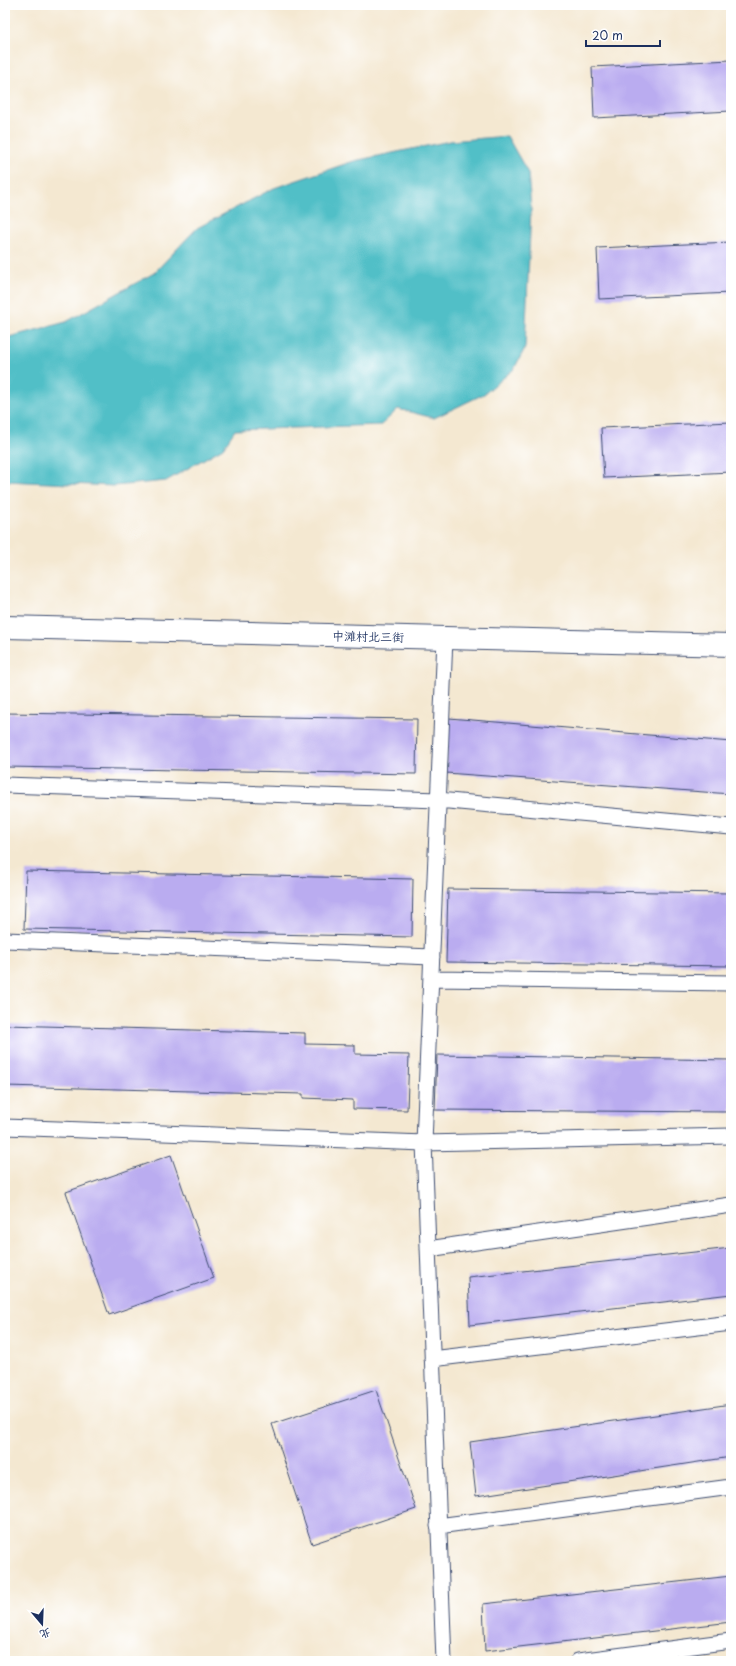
<svg xmlns="http://www.w3.org/2000/svg" width="736" height="1666" viewBox="0 0 736 1666" font-family="'Playpen Sans','LXGW WenKai TC',sans-serif">
	<style>
		.water { fill: #51bfc7; stroke: #367792 }
		.building { fill: #baacf0 }
		.lines { fill: none; stroke-linecap: round; stroke-linejoin: round }
		.service-casing { stroke: #3c4b6f; stroke-width: 17 }
		.minor-casing { stroke: #3c4b6f; stroke-width: 24 }
		.service { stroke: #fff; stroke-width: 15 }
		.minor { stroke: #fff; stroke-width: 22 }
		.labels { text-anchor: middle; dominant-baseline: central; stroke-width: 3.5; stroke-linejoin: round; paint-order: stroke }
		.street-label { font-size: 12px; fill: #1b2f5e; stroke: #fff }
	</style>
	<rect width="100%" height="100%" fill="#fff"/>
	<filter id="ink" filterUnits="userSpaceOnUse"><feTurbulence type="fractalNoise" baseFrequency=".025" numOctaves="2"/><feDisplacementMap in="SourceGraphic" scale="8" xChannelSelector="R" yChannelSelector="G"/><feConvolveMatrix kernelMatrix="1 2 1 2 8 2 1 2 1" color-interpolation-filters="sRGB"/></filter>
	<filter id="wash" filterUnits="userSpaceOnUse"><feTurbulence type="fractalNoise" baseFrequency=".012" numOctaves="4" result="noise"/><feDisplacementMap in="SourceGraphic" scale="16" xChannelSelector="R" yChannelSelector="G"/><feGaussianBlur stdDeviation="0.9" result="paint"/><feColorMatrix in="noise" values="0 0 0 0 0 0 0 0 0 0 0 0 0 0 0 0 0 1.4 0 .05"/><feComposite in="paint" operator="in"/></filter>
	<g filter="url(#wash)">
		<rect width="100%" height="100%" fill="#f4e8d1"/>
		<path class="water" d="M507,136l21,37 3,35 -6,140 -11,21 -30,25 -50,24 -36,-9 -17,16 -146,5 -12,18 -57,33 -52,5 -109,-5v-143l61,-16 88,-49 43,-45 77,-40 80,-27 96,-20z"/>
		<g id="blocks">
			<path class="building" d="M731,60v51l-137,7 -2,-51z
				M731,242v51l-132,6 -2,-51z
				M731,422v50l-127,6 -3,-50z
				M5,713l412,6 -1,55 -411,-7z
				M449,718l282,24v52l-285,-21z
				M26,871l387,8 -1,58 -388,-8z
				M448,889l283,4v73l-285,-4z
				M5,1025l300,8v11l50,1v9l54,1 -2,55 -54,-1v-9l-50,-2v-4l-298,-8z
				M437,1055l294,5v52l-296,-2z
				M171,1155l43,123 -105,37 -43,-123z
				M731,1248v46l-261,31 -2,-48z
				M376,1390l40,119 -104,35 -40,-120z
				M731,1404v53l-255,39 -6,-54z
				M731,1576v46l-246,29 -2,-47z"/>
		</g>
	</g>
	<g filter="url(#ink)">
		<use href="#blocks" fill-opacity="0" stroke="#3c4b6f" stroke-width="1"/>
		<g class="lines">
			<defs>
				<path id="service" d="M5,785l433,15 293,27
					M5,940l427,17
					M431,979l300,4
					M5,1127l419,16 307,-7
					M428,1249l303,-44
					M432,1359l299,-36
					M438,1526l293,-39
					M444,1661l-20,-518 21,-505
					M578,1661l153,-20"/>
				<path id="minor" d="M5,627l726,18"/>
			</defs>
			<use href="#service" class="service-casing"/>
			<use href="#minor" class="minor-casing"/>
			<use href="#service" class="service"/>
			<use href="#minor" class="minor"/>
		</g>
	</g>
	<g class="labels">
		<g class="street-label">
			<text transform="translate(368 636) rotate(1)">中滩村北三街</text>
		</g>
	</g>
	<rect width="736" height="1666" fill="none" stroke="#fff" stroke-width="20"/>
	<g transform="translate(42 1624) rotate(161)" stroke="#ffffff" stroke-width="3" paint-order="stroke">
	<path d="M0-3L7 15L0 10L-7 15Z" fill="#1b2f5e"/>
	<text y="-6" font-size="11" font-weight="bold" text-anchor="middle" fill="#1b2f5e">北</text>
	</g>
	<path d="M586 40v6h74v-6" fill="none" stroke="#1b2f5e" stroke-width="2"/>
	<text x="592" y="40" font-size="12" fill="#1b2f5e" stroke="#ffffff" stroke-width="3" paint-order="stroke">20 m</text>
</svg>
